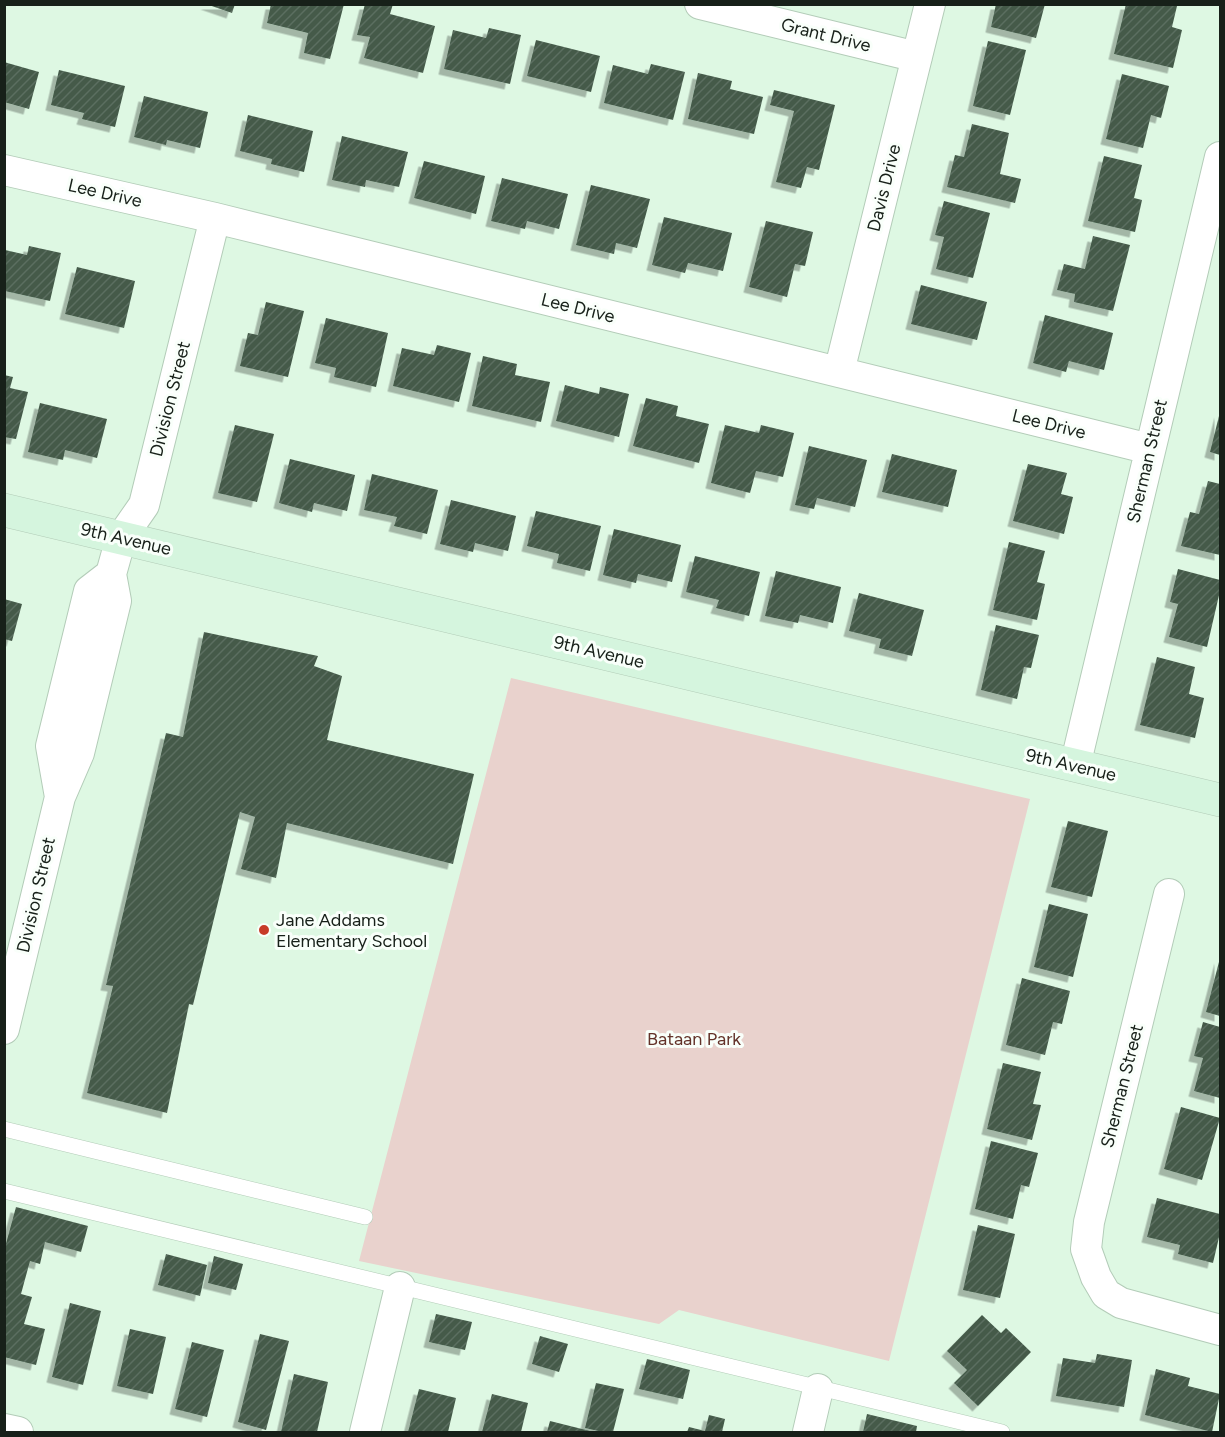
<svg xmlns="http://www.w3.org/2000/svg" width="1225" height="1437" viewBox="0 0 1225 1437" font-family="Figtree,sans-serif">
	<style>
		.green { fill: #e9d2cd }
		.building { fill: url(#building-hatch); filter: url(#shadow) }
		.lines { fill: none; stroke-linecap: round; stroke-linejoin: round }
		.lane-casing { stroke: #b3ccb8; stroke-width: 16 }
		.street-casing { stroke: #b3ccb8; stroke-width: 32 }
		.secondary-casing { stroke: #b3ccb8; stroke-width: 34 }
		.lane { stroke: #fff; stroke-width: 15 }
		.street { stroke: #fff; stroke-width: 30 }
		.secondary { stroke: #d5f5de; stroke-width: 33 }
		.poi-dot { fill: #c73b28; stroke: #f9fffa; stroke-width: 2 }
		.labels { text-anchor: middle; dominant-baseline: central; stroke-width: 6; stroke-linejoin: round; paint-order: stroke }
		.street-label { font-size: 18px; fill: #172019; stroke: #f9fffa }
		.poi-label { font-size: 18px; fill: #172019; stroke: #f9fffa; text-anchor: start }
		.park-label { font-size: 18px; fill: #633229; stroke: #f9fffa }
	</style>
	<defs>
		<pattern id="building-hatch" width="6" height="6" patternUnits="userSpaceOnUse" patternTransform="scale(1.5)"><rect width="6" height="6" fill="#445a49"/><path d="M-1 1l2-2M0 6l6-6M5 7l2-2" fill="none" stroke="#5b6e60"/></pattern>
		<filter id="shadow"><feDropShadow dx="-5.5" dy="5.5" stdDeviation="0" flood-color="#0004"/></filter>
	</defs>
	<rect width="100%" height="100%" fill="#def8e3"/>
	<path class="green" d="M511,678l519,121 -141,562 -210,-51 -20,14 -300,-63z"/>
	<path class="building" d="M206,4h29l-3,9z
		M271,4h73l-14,55 -26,-6 4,-20 -41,-10z
		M365,4h28l-3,10 45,12 -12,47 -59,-15 6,-21 -13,-2z
		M996,4h49l-9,34 -45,-11z
		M1126,4l51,2 -5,21 10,3 -9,38 -59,-14z
		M489,28l32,7 -11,49 -66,-15 9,-39 33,8z
		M536,40l64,16 -9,36 -64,-16z
		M988,41l38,9 -16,65 -37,-9z
		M4,62l35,10 -10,37 -25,-7z
		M651,64l34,8 -12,48 -69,-17 9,-38 35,9z
		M59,70l66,16 -10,41 -33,-8 2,-6 -33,-8z
		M698,73l34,8 -2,8 33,8 -9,37 -66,-15z
		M1122,74l47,12 -8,32 -10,-3 -8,33 -37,-9z
		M774,90l61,15 -16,65 -12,-3 -6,21 -25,-6 18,-71 -24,-6z
		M144,96l64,16 -8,36 -33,-8 -1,5 -32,-8z
		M248,115l65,16 -9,41 -33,-8 1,-5 -32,-8z
		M972,124l37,9 -9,41 21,5 -6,24 -68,-16 8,-32 9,2z
		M342,136l66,16 -9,35 -33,-7 -1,7 -33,-7z
		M1104,156l38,9 -8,33 8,2 -7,32 -47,-11z
		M424,161l61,15 -9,38 -62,-16z
		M502,178l66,16 -9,35 -32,-8 -2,8 -34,-8z
		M591,185l59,14 -13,49 -21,-5 -2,11 -38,-9z
		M944,201l46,12 -17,65 -37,-9 8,-32 -9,-2z
		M664,217l68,16 -9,38 -35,-8 -3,10 -33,-8z
		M766,221l47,11 -8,34 -10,-2 -8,33 -38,-10z
		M1093,236l37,9 -17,66 -39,-9 1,-8 -18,-4 7,-26 21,5z
		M29,246l32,7 -11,48 -45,-10v-41l22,5z
		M77,267l58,14 -11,47 -59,-14z
		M921,285l66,17 -10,38 -66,-16z
		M266,302l38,9 -16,66 -48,-11 8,-33 10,2z
		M1045,315l68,18 -9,37 -35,-9 -3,11 -33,-9z
		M326,318l62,15 -12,54 -42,-10 2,-9 -21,-5z
		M437,345l34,8 -12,49 -66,-16 9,-38 32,7z
		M483,356l34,8 -2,11 35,7 -9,40 -69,-16z
		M4,375l9,2 -3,11 18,4 -12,47 -12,-2z
		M565,385l34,9 1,-7 29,7 -10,43 -63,-16z
		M646,398l32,8 -2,10 33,8 -10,39 -66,-17z
		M40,403l67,16 -10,39 -32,-8 -2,10 -35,-8z
		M1220,412v43l-10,-3z
		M235,425l39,9 -17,68 -39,-9z
		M725,425l34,8 2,-8 33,8 -11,44 -27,-6 -6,22 -39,-10z
		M809,446l58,14 -12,47 -38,-9 -3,11 -19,-4z
		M892,454l65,16 -9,37 -66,-15z
		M290,459l65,16 -8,36 -33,-8 -2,9 -33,-9z
		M1028,464l39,9 -6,21 12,3 -9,37 -51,-13z
		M372,474l66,16 -11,44 -33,-8 3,-9 -33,-7z
		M1208,481l12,3v71l-39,-9 9,-34 9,2z
		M451,500l65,16 -8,35 -33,-8 -2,9 -33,-8z
		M536,511l65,15 -11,45 -33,-8 2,-9 -32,-8z
		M614,529l67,16 -9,37 -34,-8 -2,9 -33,-8z
		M1009,542l36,9 -8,31 8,2 -8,36 -44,-10z
		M695,556l65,16 -11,44 -33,-8 3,-8 -33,-8z
		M1178,569l42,11v11l-13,56 -38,-10 9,-33 -8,-2z
		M776,571l65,16 -8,36 -33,-8 -2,8 -33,-7z
		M859,593l65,17 -12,46 -33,-8 2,-9 -32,-8z
		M4,599l18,5 -10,37 -8,-2z
		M996,625l43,10 -8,33 -7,-1 -7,32 -36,-9z
		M204,632l114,24 -4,10 28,10 -15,64 147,34 -21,90 -166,-41 -11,55 -35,-9 14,-52 -15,-5 -47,193 -4,-1 -22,109 -80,-20 26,-107 -7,-1 60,-252 17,4z
		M1157,657l38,10 -6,27 15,4 -9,40 -55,-13z
		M1068,821l40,10 -16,66 -41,-10z
		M1049,904l39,10 -15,63 -39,-10z
		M1220,958v58l-14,-4z
		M1022,978l48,13 -8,33 -9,-2 -8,33 -39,-10z
		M1203,1022l17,5v71l-26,-7 9,-33 -9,-2z
		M1003,1063l38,9 -8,32 8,1 -9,35 -45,-11z
		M1181,1107l39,11 -18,62 -38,-11z
		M991,1141l47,12 -9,34 -8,-2 -8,34 -38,-10z
		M1157,1198l63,16v19l-7,30 -35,-9 2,-9 -33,-8z
		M16,1207l72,19 -7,26 -36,-10 -5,22 -10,-3 -9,33 11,3 -8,27 21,5 -9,36 -32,-8v-106z
		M978,1225l37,9 -15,64 -37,-8z
		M166,1254l41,11 -7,31 -42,-11z
		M214,1256l29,8 -7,26 -28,-7z
		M70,1303l31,8 -18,74 -31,-8z
		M436,1314l36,8 -7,28 -36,-8z
		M982,1315l19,18 5,-5 25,24 -53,54 -24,-23 13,-13 -20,-19z
		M130,1329l36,8 -13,57 -36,-8z
		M260,1334l29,7 -23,89 -28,-8z
		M540,1336l28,8 -9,28 -27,-8z
		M192,1342l32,8 -17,67 -32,-8z
		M1097,1354l35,6 -8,47 -68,-11 7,-38 32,5z
		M647,1359l43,11 -7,29 -44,-10z
		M1156,1369l34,9 -2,8 32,8 -8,38 -67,-17z
		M294,1374l34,8 -11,50h-36z
		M596,1383l28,6 -11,43h-10l-18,-4z
		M419,1389l37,9 -8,34h-40z
		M492,1394l36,9 -7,29h-39z
		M867,1414l50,12 -1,6h-53z
		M709,1415l16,4 -3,13h-35l2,-5 16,4z
		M550,1421l44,11h-47z"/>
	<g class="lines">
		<defs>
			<path id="lane" d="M4,1129l361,88
				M4,1191l998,241"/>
			<path id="street" d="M700,4l217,53
				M4,170l211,48 935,231
				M839,372l91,-368
				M1075,766l145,-609
				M60,797l-9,-51 38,-155 22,-17
				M1169,894l-80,328 -3,27 10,28 10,17 15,9 99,27
				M4,1029l56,-232 19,-44 37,-152 -5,-27 10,-36 23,-33 71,-287
				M4,1429l14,3
				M365,1432l35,-145
				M808,1432l10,-43"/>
			<path id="secondary" d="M4,510l1216,290"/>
		</defs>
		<use href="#lane" class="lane-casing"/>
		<use href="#street" class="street-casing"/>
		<use href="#secondary" class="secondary-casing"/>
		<use href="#lane" class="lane"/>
		<use href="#street" class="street"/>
		<use href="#secondary" class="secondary"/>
	</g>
	<circle class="poi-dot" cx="264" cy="930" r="6"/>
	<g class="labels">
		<g class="street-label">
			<text transform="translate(826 35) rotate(14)">Grant Drive</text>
			<text transform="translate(884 188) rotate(-76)">Davis Drive</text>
			<text transform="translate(105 193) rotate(13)">Lee Drive</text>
			<text transform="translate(578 308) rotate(14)">Lee Drive</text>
			<text transform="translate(170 399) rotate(-76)">Division Street</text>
			<text transform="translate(1049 424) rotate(14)">Lee Drive</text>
			<text transform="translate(1147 461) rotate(-77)">Sherman Street</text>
			<text transform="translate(126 539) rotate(13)">9th Avenue</text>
			<text transform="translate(599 652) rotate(13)">9th Avenue</text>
			<text transform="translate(1071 765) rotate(13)">9th Avenue</text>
			<text transform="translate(36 895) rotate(-77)">Division Street</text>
			<text transform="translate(1122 1086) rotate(-76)">Sherman Street</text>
		</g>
		<g class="poi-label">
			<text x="276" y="920">Jane Addams<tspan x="276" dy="21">Elementary School</tspan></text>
		</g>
		<g class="park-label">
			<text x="694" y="1039">Bataan Park</text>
		</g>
	</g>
	<rect width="1225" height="1437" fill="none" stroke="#172019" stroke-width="12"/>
</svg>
